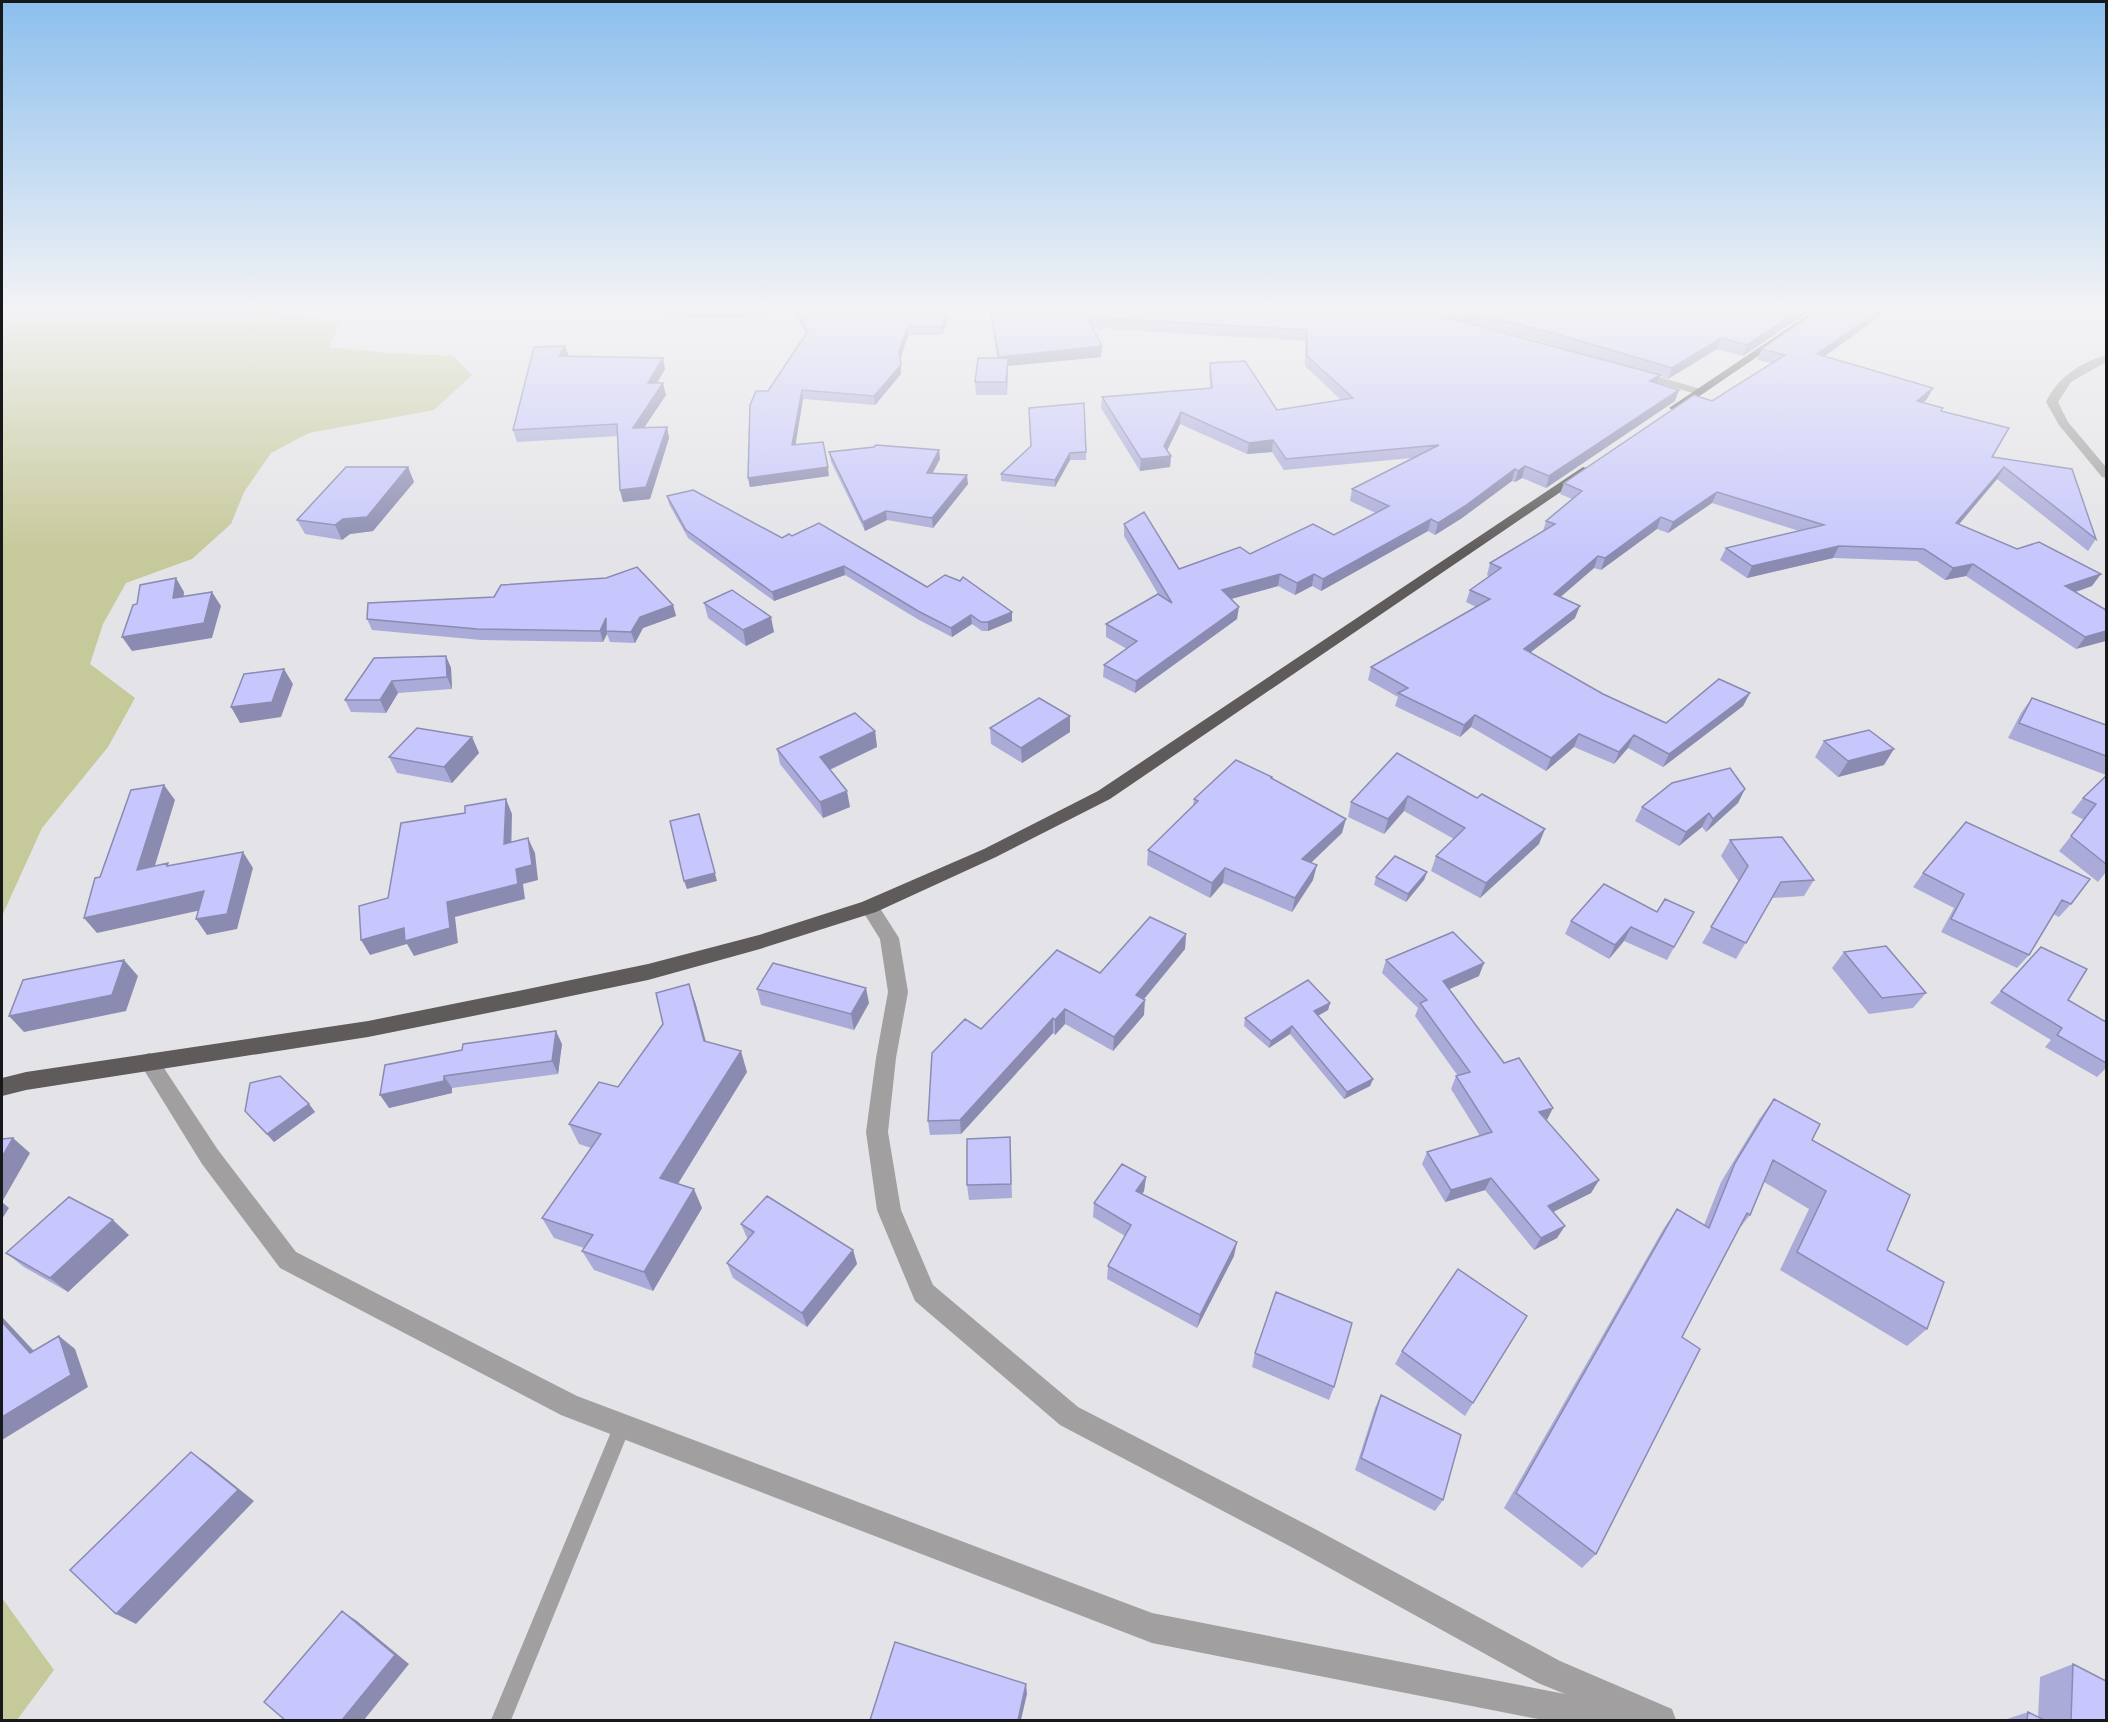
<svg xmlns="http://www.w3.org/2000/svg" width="2108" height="1722" viewBox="0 0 2108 1722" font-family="Poppins,sans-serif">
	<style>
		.green { fill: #c6c99a }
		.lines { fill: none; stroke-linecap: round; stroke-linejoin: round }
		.service { fill: #a19f9f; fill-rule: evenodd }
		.minor { fill: #a19f9f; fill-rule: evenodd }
		.trunk { fill: #5f5b5b; fill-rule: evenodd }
		.wall { fill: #ababda; fill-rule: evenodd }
		.shaded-wall { fill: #8b8bb1 }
		.building { fill: #c7c7fd; stroke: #8b8bb1; stroke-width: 1.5 }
	</style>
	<rect width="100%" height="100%" fill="#e4e4e8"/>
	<path class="green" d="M2,312h271l68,9 -12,26 60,6 64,3 19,19 -38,35 -125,23 -38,20 -27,39 -13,32 -39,35 -66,24 -23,41 -13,40 45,34 -27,49 -66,81 -40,88z
		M2,1598l52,72 -37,50h-15z"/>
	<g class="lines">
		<path class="service" d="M622,1417l6,3 3,6 -120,294h-20l125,-300z"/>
		<path class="minor" d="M2106,355v7l-35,20 -13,20 10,20 38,45v11l-4,-1 -43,-52 -13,-23c11,-24 35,-40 60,-47z
			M1635,370l69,20 2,2 -6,3 -69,-20 -1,-2z
			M869,900l7,2 23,36 9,54 -12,66 -8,74 13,78 32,75 145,122 237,122 245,132 112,48 4,11h-133l-391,-77 -591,-228 -281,-147 -78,-104 -63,-102 3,-6 7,-3 7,3 62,94 78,102 281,144 575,217 413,81 -27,-11 -243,-134 -235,-124 -145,-124 -38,-91 -11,-78 10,-74 12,-66 -8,-53 -20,-32 2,-5z"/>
		<path class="trunk" d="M1812,312h11l-144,98 -4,1 -6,-3z
			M1583,467l4,1v6l-477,325 -114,58 -120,55 -116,37 -112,31 -130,27 -150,30 -342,53 -24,6v-18l24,-6 342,-51 150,-30 130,-27 111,-29 103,-33 122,-53 114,-58z"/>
	</g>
	<path class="wall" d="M623,312h327l-8,23h-34l-8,24 1,15 -26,31 -72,-6 -8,46 34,31 -79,11 -2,-9 20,-87 38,-57 -12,-20 -55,4h-41l-75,-5z
		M990,312h818l-65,44 -26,-7 -49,30 -8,-3 -2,7 17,18 -129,87 -24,-10 -7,4 -3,-1 -50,37 -27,17 -7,-4 -107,60 -9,-5 -17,9 -17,-9 -47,13 6,20 -102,74 -32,-16 1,-12 23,-16 -21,-12v-13l52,-30 -34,-58v-12l55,45 155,-34 42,-22 -26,-12 2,-12 60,-31 -128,12 -12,-18 -25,2 -67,-30 -13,26 4,6 -1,11 -30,4 -39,-63 1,-11 108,-9 -1,-14 1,-11 67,47 64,-10 -36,-34v-25l-212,-13 9,18 -1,11 -93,9 -1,29h-31l-1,-13 22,-24zM1491,329l52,13 49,14z
		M1816,312h70l-62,45 103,42 -4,4 18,8 51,46 104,82 -8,12 -91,-72 -38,45 133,62 -16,6 30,18 -30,39 -110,-73 -21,4 -28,-19 -84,-3 -86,20 -27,-18 6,-12 73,-17 -87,-28 -44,30 -11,-4 -56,41 -7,-2 -34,29 15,21 -45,35 73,41 63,29 84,-30 -7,13 -80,61 -35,-19 -14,16 -40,-17 -28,24 -75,-44 -11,10 -65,-31 3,-9 -30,-17 3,-13 105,-60 -10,-5 4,-12 19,-13 -2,-2 3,-12 53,-32 3,-10 26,-22 -12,-5 4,-11 148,-82 60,-38 -15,-3 5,-11z
		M568,356l95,2 2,11 -8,14 9,12 -22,32h23l2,11 -19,61 -27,3 -3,-12 -2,-54 -101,6 -4,-12z
		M1031,446l55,6v8h-16l-15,27 -54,-6v-7z
		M939,450l1,9 -8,14 36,11 -35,44 -46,-8 -22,11 -34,-69 -2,-10z
		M408,467l6,15 -41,49 -23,3 -8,6 -37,-6 -8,-14z
		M667,496l115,42 10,-2 135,51 85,34 -24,10h-6l-10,-7 -20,13 -33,-17 -74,-45 -71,26 -86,-63 -19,-34z
		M704,603l70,29 -28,14 -38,-28z
		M673,605l3,11 -33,12 -8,15 -25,-1 -3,-8 -4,8 -122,-2 -109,-10 -5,-11z
		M446,656l5,12 1,21 -54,4 -12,20 -35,-1 -6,-12z
		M2032,698l74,27v50l-98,-37 13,-25z
		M990,728l80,4 -48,31 -31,-19z
		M875,731l2,16 -47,23 20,37 -27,11 -43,-54 -3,-15z
		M472,737l7,16 -27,30 -55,-10 -8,-16z
		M1824,741l60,24 -46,12 -23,-20z
		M1397,753l142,91 -59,54 -49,-27 5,-15 18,-17 -50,-28 -20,23 -36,-17 3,-15z
		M2106,776v96l-8,10 -39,-31 25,-31 -13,-7 12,-15z
		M1272,779l70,54 -31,30 2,17 -21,32 -69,-29 -13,15 -63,-33 1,-15 45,-44 1,-7z
		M1738,803l-32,29 -4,-5 -23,19 -44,-25 7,-14z
		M1966,822l105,82 -12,13 -6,-3 -24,41 -12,13 -76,-36 13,-24 -41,-21 10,-14z
		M1730,840l84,40 -10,16 -32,2 -36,61 -34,-16 37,-61 -18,-26z
		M1427,872l-3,8 -18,22 -32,-17 2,-8z
		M1657,912h37l-27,48 -43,-19 -15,18 -44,-25 6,-13z
		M1186,934l-1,15 -41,50v16l-31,36 -48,-27 -10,11 -2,-2 -92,101 -31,1 -2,-14 53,-92 119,-56z
		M1844,952l82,41 -13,15 -44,6 -37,-46z
		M1386,960l93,16 -30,13 97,132 53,59 -8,13 -38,19 4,26 -23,12 -49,-60 -40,12 -23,-38 5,-12 53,-16 -29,-47 5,-13h2l-43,-60 3,-8 -36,-35z
		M689,984l7,21 10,36 41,31 -69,112 24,24 -49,83 -59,-21 -12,-19 2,-3 -30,-10 -12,-20 49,-70 -12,-4 -10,-20 49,-37 45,-63z
		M757,989l112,14 -15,27 -93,-25z
		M2001,991l67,9 38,22v46l-9,9 -52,-30 6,-7 -61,-37z
		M1330,1003l-2,7 -10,6 55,63 -3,7 -26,13 -54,-65 -21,14 -25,-22 1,-8z
		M562,1044l-4,30 -106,14v5l-63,15 -4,-43z
		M1774,1099l38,41 75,110 40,79 -20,17 -127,-76 29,-61 -45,-27 -14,33 -11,14 -57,108 -86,217 -14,14 -78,-60 160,-280 13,-19 27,16 17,-43 39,-64z
		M309,1104l6,8 -41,30 -29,-31z
		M1010,1137l2,61 -43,2 -2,-15z
		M1146,1177l-2,14 -2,4 92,61 -37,72 -90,-49 1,-13 17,-30 -32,-19 1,-14z
		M741,1224l112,26 4,14 -50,63 -74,-49 -6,-15 21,-24 -1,-1z
		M129,1235l-61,57 -44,-25 -18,-14z
		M1527,1316l-62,100 -70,-52 7,-13z
		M1255,1353l79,34 -5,13 -77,-33z
		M1381,1395l62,105 -8,11 -80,-41 20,-62z
		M2073,1664l33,56h-102l24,-8 10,5 2,-40z"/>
	<path class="shaded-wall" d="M947,312h3l-8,23v-8z
		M1797,312h11l-65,44 4,-11z
		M1877,312h9l-74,53 5,-11z
		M908,326v9l-8,25 -1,-9z
		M1721,338l-4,11 -49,30 4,-11z
		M565,346l4,11 -10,-1z
		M1102,346l-1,11 -93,9 -1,29 -1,-13 -7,-15v-10z
		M663,358l2,11 -14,25 -3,-11z
		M901,365v9l-26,31 -1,-9z
		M1660,375l-3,11 -7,-5z
		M663,383l3,12 -30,45 -3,-12z
		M1933,388l-6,11 -16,13 6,-11z
		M802,390l1,9 -9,55 -2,-9z
		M1679,390l-4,11 -129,87 3,-12z
		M1181,412l-1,12 -16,33 7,-1 -1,11 -30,4 1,-12 23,-13z
		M667,427l2,11 -19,61 -27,3 -3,-12z
		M1273,440l-1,12 -25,2 2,-11z
		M939,450l1,9 -12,23 -1,-9z
		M1070,453v7l-15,27v-7z
		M1525,466l-3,12 -7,4 3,-11z
		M408,467l6,15 -41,49 -23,3 -8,6 -7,-15z
		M828,467l1,9 -79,11 -2,-9z
		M2004,467l-7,12 -47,56 6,-12z
		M1515,469l-3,12 -50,37 -27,17 3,-12z
		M967,475l1,9 -35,44 -1,-10z
		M1717,492l-5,11 -44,30 5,-11z
		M886,511l1,9 -22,11 -2,-9z
		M1661,517l-4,12 -56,41 4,-12z
		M1431,519l-3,12 -107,60 2,-12z
		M1839,546l-6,12 -86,20 5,-12z
		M1598,556l-4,12 -45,39 5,-13z
		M1973,564l-7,12 -21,4 8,-12z
		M844,566l1,9 -71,26 -2,-9z
		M1280,574l-2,12 -58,16 2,-12z
		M1314,574l-2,12 -17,9 2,-12z
		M2101,574l-9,12 -35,12 8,-12z
		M176,578l8,14 -2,21 -9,-15z
		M212,592l9,14 -9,32 -80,13 -10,-14z
		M673,605l3,11 -33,12 -8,15 -4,-11 9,-15z
		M1580,606l-5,12 -56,43 5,-12z
		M1239,607l-2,12 -102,74 1,-12z
		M1012,612v9l-24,10v-9z
		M971,615l1,9 -20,13 -1,-9z
		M771,617l3,15 -28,14 -3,-16z
		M606,618l1,16 -4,8 -3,-11z
		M2106,631v10l-30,8 9,-12z
		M446,656l5,12 1,21 -5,-12z
		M284,669l9,15 -12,33 -41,6 -9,-16z
		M392,681l6,12 -12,20 -6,-13z
		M1750,693l-7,13 -80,61 6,-13z
		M1475,715l-4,12 -11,10 4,-12z
		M1070,716v16l-48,31 -1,-15z
		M875,731l2,16 -55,26 -2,-16z
		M1579,734l-5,13 -28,24 5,-13z
		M1634,735l-6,13 -14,16 5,-12z
		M472,737l7,16 -27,30 -8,-16z
		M1894,749l-10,16 -46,12 10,-16z
		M164,785l11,15 -26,85 -12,-15z
		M1745,789l-7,14 -32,29 7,-13z
		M847,791l3,16 -27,11 -3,-16z
		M1408,796l-4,15 -20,23 4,-15z
		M506,799l6,15 -1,45 -7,-15z
		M1709,813l-7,14 -23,19 7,-14z
		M699,814l18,67 -30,8 -3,-8z
		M1346,819l-4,14 -43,41 3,-15z
		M1545,829l-6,15 -59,54 6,-15z
		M528,838l7,15 3,27 -15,4 2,15 -70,18 3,26 -44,13 -7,-12 -37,11 -9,-15 86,-38 69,-33z
		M243,852l10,16 -16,61 -30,6 -11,-16z
		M1317,865l-4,15 -21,32 3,-14z
		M1225,868l-2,15 -13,15 2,-15z
		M1427,872l-3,8 -18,22 2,-8z
		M204,891l11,16 -118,26 -13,-15z
		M1631,927l-7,14 -15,18 6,-14z
		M1186,934l-1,15 -50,61 1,-15z
		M124,960l14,16 -12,35 -102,21 -15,-16z
		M1484,963l-5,13 -41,18 5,-13z
		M689,984l7,21 15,57 -7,-21z
		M866,988l3,15 -15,27 -3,-16z
		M1145,1000l-1,15 -31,36 1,-14z
		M1330,1003l-2,7 -16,9 2,-8z
		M1065,1009v15l-10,11v-15z
		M1053,1018v15l-92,101 -1,-14z
		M1292,1026l-2,8 -21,14 2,-7z
		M556,1031l6,13 -4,30 -6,-13z
		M741,1051l6,21 -78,126 -9,-20z
		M444,1076l8,12v5l-63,15 -9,-13z
		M1373,1079l-3,7 -26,13 3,-7z
		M309,1104l6,8 -41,30 -7,-8z
		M1553,1108l-6,12 -8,-8z
		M13,1138l17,15 -28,49v-45z
		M1146,1177l-2,14 -10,14 2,-14z
		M1491,1178l-6,12 -40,12 6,-12z
		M1599,1180l-8,13 -50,25 7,-12z
		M694,1189l8,19 -49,83 -9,-19z
		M2,1202l7,6 -7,11z
		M113,1220l16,15 -61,57 -18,-14z
		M1565,1226l-8,12 -23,12 7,-12z
		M1237,1242l-3,14 -37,72 3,-13z
		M853,1250l4,14 -50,63 -5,-14z
		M2,1317l2,2 43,46 -17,-12 -28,-31z
		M59,1336l16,13 13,38 -86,53v-23z
		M191,1452l17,12 46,37 -118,123 -20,-10z
		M342,1611l15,10 52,43 -45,56h-22z
		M1026,1684l1,10 -6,26h-3z"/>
	<path class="building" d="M796,312h151l-5,15 -34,-1 -9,25 2,14 -27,31 -72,-6 -10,55 31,-3 5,25 -80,11 2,-73 6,-14h12l40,-60z
		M991,312h435l234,63 -10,6 29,9 -130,86 -24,-10 -7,5 -3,-2 -50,37 -27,17 -7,-4 -108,60 -9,-5 -17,9 -17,-9 -58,16 17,17 -103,74 -32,-16 33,-24 -31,-17 52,-30 14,9 -48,-79 20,-12 35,57 61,-22 10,7 63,-30 21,11 55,-29 -37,-17 87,-44 -153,14 -13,-19 -24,3 -68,-31 -17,34 7,10 -30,3 -39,-62 110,-9 -2,-25 35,-2 32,49 76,-12 -46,-42v-26l-220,-13 15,29 -103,11z
		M1464,312h333l-50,33 -26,-7 -49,30 -126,-37z
		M1816,312h61l-60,42 116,34 -16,13 26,7 -2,3 68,17 -17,29 80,12 24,70 -92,-72 -48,56 61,26 22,-7 62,32 -36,12 41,24v21l-21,6 -112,-73 -20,4 -29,-19 -85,-3 -87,20 -26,-18 98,-23 -107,-33 -44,30 -12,-5 -56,41 -7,-2 -44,38 26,12 -56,43 79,45 63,29 53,-44 31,14 -81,61 -35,-19 -15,17 -40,-18 -28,24 -76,-43 -11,10 -66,-32 10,-5 -37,-21 119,-68 -20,-9 31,-22 -11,-5 65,-39 -9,-3 36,-30 -18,-8 130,-88 18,6 73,-46 -23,-6z
		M565,346l-6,10 104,2 -15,25h15l-30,45 34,-1 -21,60 -26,3 -3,-66 -104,6 21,-83z
		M978,358h30l-2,24h-31z
		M1084,403l2,49 -16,1 -15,27 -54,-6 30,-28 -2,-38z
		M876,445l63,5 -12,23 40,2 -35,43 -46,-7 -23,11 -34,-70 45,-5z
		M346,467h62l-41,50 -24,2 -8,6 -38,-5z
		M693,490l89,48 7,-4 3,2 27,-13 108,64 18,-12 15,6 3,-4 49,35 -24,10h-7l-10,-7 -20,13 -33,-17 -74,-45 -72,26 -86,-62 -19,-34z
		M637,567l36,38 -33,12 -9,15 -25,-1v-13l-6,13 -123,-2 -110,-10 1,-16 126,-6 7,-12 105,-7z
		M176,578l-3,20 39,-6 -8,31 -82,14 11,-32 4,-1 3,-19z
		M732,590l39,27 -28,13 -39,-27z
		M446,656l1,21 -55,4 -12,19h-35l29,-42z
		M284,669l-12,33 -41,5 13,-33z
		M1039,698l31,18 -49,32 -31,-20z
		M2032,698l74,27v31l-87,-33z
		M855,713l20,18 -55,26 27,34 -27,11 -43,-53z
		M417,728l55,9 -28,30 -55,-10z
		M1869,730l25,19 -46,12 -24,-20z
		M1397,753l80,45 5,-4 63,35 -59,54 -50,-27 29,-28 -57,-32 -20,23 -37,-17z
		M1236,760l36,17 -1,1 75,41 -44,40 15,6 -22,33 -70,-30 -13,15 -64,-33 50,-49 -4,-2z
		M1730,768l15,21 -32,30 -4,-6 -23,19 -44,-25 30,-24z
		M2106,776v88l-35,-28 25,-32 -13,-6z
		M164,785l-27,85 31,-7 -1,3 76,-14 -16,62 -31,5 8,-28 -120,27 11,-40 5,-1 31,-87z
		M506,799l-2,45 24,-6 4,27 -16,4 2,15 -71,18 3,26 -45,13 -1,-13 -43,12 -2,-34 29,-8 13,-75 64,-10v-7z
		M699,814l16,59 -31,8 -14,-60z
		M1966,822l124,57 -19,25 -9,-4 -33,55 -78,-36 13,-25 -41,-21z
		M1782,837l32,43 -33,2 -35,61 -35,-16 37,-61 -18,-26z
		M1395,856l32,16 -19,22 -32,-17z
		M1604,884l53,28 8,-13 29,13 -20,35 -43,-20 -16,18 -44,-24z
		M1150,917l36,17 -50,61 9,5 -31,37 -49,-28 -10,11 -2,-2 -93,102 -32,1 4,-68 33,-34 16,10 76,-79 43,23z
		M1453,932l31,31 -41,18 61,82 15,-5 34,50 -14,4 60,68 -51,26 17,20 -24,12 -50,-60 -40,12 -24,-38 65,-20 -36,-56 14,-4 -50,-69 7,-3 -41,-40z
		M1886,946l40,47 -44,5 -38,-46z
		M2041,947l46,22 -19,31 38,22v41l-49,-28 5,-7 -61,-37z
		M124,960l-12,35 -103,21 14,-36z
		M773,963l93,25 -15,26 -94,-25z
		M1308,980l22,23 -16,8 59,68 -26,13 -55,-66 -21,15 -26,-23z
		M689,984l15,57 37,10 -81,127 34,11 -50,83 -62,-21 11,-16 -51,-17 59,-84 -32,-10 30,-42 19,5 45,-63 -7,-31z
		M556,1031l-4,30 -108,15v5l-64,14 5,-30 77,-15 1,-6z
		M280,1076l29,28 -42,30 -22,-23 5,-28z
		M1774,1099l46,25 -8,16 98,55 -23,55 57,32 -17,47 -130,-77 29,-61 -53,-31 -23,55 -3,-2 -65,124 18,12 -104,205 -80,-61 161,-284 32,19 26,-65z
		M1010,1137l1,47 -44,1v-46z
		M13,1138l-11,19v-18z
		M1122,1164l24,13 -10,14 101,51 -37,73 -92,-49 23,-41 -37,-22z
		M767,1196l86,54 -51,63 -75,-50 27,-31 -13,-8z
		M69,1197l44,23 -63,58 -44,-25z
		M1458,1269l69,47 -54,87 -71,-52z
		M1276,1292l76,31 -18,64 -79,-34z
		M2,1322l28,31 29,-17 12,39 -69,42z
		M1381,1395l80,40 -18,65 -82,-42z
		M191,1452l47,38 -122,124 -46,-44z
		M342,1611l53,44 -53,65h-57l-21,-18z
		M895,1642l131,42 -8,36h-148z
		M2073,1664l33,17v39h-35z
		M2028,1712l16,8h-17z"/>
	<linearGradient id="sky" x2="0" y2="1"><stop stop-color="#8cbfee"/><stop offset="0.56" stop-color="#f3f3f5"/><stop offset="1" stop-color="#f3f3f5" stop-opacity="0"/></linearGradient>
	<rect width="2108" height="553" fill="url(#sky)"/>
	<rect width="2108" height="1722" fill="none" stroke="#171819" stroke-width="6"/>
</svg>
